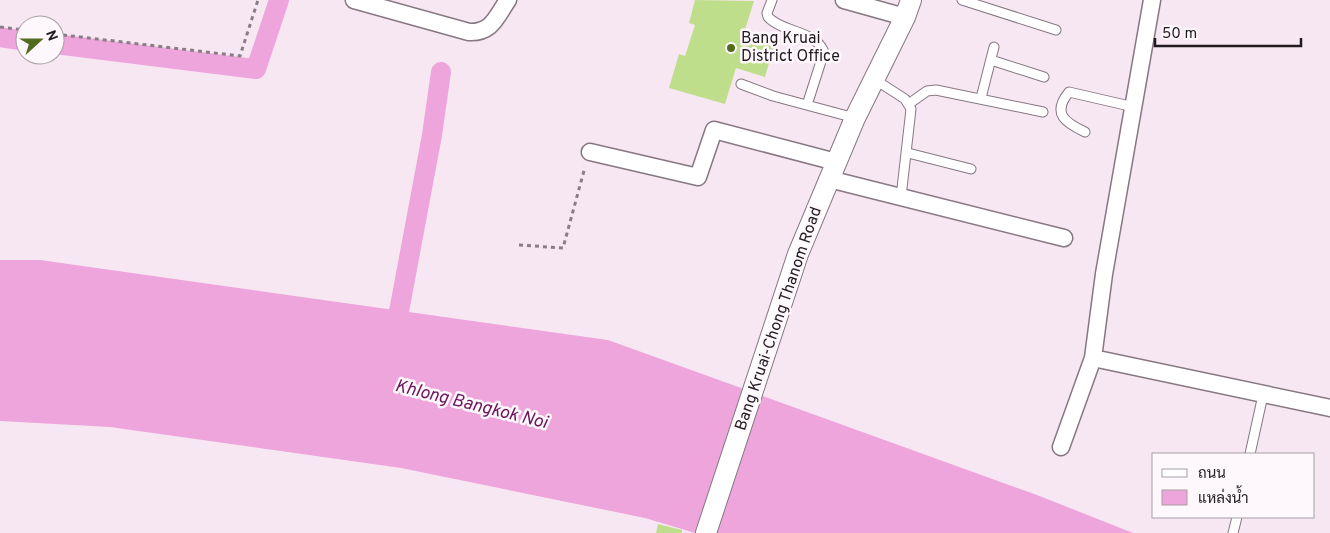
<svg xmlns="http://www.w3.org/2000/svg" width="1330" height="533" viewBox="0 0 1330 533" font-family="Overpass,Sarabun,sans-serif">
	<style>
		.water { fill: #eea5dc }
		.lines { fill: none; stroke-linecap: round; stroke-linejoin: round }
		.canal { stroke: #eea5dc; stroke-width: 20 }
		.building { fill: #bfde8c }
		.service-casing { stroke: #867782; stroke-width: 11 }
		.minor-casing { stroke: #867782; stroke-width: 19 }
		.tertiary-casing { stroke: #867782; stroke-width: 22 }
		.path { stroke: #897e86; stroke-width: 3; stroke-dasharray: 4 4; stroke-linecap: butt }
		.service { stroke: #fff; stroke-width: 9 }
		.minor { stroke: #fff; stroke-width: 16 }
		.tertiary { stroke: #fff; stroke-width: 20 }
		.poi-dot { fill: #526b1c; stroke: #fef7fc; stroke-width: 2 }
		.labels { text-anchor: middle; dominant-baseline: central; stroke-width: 5; stroke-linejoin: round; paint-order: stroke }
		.poi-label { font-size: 16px; fill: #211b20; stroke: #fef7fc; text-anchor: start }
		.street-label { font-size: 16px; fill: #211b20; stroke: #fef7fc }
		.water-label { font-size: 18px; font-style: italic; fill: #6b175d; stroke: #fef7fc }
	</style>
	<rect width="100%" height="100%" fill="#f7e7f2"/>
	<path class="water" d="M0,260h40l568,80 429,155 96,38h-438l-50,-15 -244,-50 -291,-41 -110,-6z"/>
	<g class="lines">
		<path class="canal" d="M0,37l25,4
			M55,44l201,25 23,-69
			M394,338l38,-203 9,-63"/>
	</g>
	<path class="building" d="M695,0l59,1 -10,32 31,9 -10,35 -29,-9 -11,36 -56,-16 10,-34 6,2 10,-31 -6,-2z
		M658,524l24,6v3h-26z"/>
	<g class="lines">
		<defs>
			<path id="service" d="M772,0l-5,13 1,4c15,16 47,13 56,35l-17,53
				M962,0l94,30
				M991,60l53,17
				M874,79l31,20 6,10 -10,88
				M741,84l32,12 82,22
				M981,98l13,-51
				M910,103l17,-12 9,-1 107,22
				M1085,132c-19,-9 -34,-18 -16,-40l65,15
				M908,153l63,16
				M1250,454l13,-59
				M1233,533l4,-16"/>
			<path id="minor" d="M354,0l115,32c23,1 27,-15 39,-32
				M844,0l61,17
				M590,152l108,25 16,-47 122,32
				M829,179l235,59
				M1093,358l237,50
				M1061,447l32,-89 11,-84 48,-274"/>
			<path id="tertiary" d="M706,533l92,-279 57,-136 50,-101 6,-17"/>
		</defs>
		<use href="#service" class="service-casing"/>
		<use href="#minor" class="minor-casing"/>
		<use href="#tertiary" class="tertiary-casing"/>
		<path class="path" d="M0,27l25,3
			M55,34l185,22 18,-56
			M519,245l44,3 22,-81"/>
		<use href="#service" class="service"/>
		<use href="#minor" class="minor"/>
		<use href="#tertiary" class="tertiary"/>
	</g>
	<circle class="poi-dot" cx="731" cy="48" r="5"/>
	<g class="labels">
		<g class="poi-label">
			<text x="741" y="39">Bang Kruai<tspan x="741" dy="18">District Office</tspan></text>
		</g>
		<g class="street-label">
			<text transform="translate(779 319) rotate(-71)">Bang Kruai-Chong Thanom Road</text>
		</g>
		<g class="water-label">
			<text transform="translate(471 405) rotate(14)">Khlong Bangkok Noi</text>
		</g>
	</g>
	<rect x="1152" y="453" width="162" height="65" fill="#fef7fc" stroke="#a69fa4"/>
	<rect x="1162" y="469" width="25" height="8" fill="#ffffff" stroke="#a69fa4"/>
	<text x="1198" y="478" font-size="15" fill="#211b20">ถนน</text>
	<rect x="1162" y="490" width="25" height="15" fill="#eea5dc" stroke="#a69fa4"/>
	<text x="1198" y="503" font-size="15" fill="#211b20">แหล่งน้ำ</text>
	<g transform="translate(40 40) rotate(69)"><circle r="24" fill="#fef7fc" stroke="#a69fa4"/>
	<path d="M0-4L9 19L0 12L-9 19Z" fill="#526b1c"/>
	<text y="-8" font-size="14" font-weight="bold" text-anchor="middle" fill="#211b20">N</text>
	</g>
	<path d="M1155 38v8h146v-8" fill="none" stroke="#211b20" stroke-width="2.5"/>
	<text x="1162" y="38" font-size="15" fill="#211b20" stroke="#fef7fc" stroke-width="4" paint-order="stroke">50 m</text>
</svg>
